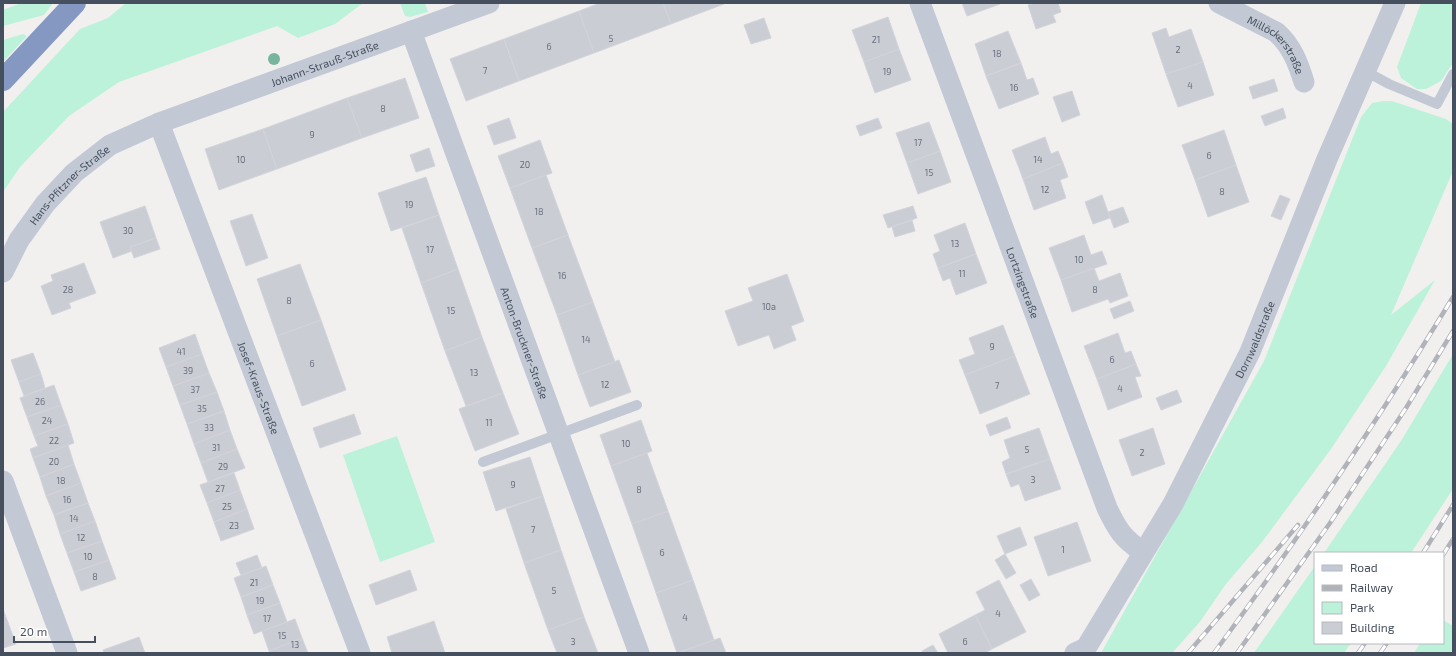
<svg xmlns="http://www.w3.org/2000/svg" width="1456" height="656" viewBox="0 0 1456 656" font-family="'Exo 2',sans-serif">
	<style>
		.green { fill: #bcf1da }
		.building { fill: #cbcdd5; stroke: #d3d4db }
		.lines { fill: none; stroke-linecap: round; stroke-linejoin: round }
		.service { stroke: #c2c9d5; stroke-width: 10 }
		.minor { stroke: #c2c9d5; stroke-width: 21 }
		.motorway { stroke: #8598c1; stroke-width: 22 }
		.rail-casing { stroke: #b1b3ba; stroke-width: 4.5 }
		.rail { stroke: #fff; stroke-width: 3; stroke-dasharray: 9; stroke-linecap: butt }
		.tree { fill: #77b59f }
		.labels { text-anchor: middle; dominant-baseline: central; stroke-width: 3; stroke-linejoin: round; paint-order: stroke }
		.number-label { font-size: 9px; fill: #676e7c }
		.street-label { font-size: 11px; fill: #464f5e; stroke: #fff }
	</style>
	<rect width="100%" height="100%" fill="#f2f0ef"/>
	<path class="green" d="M21,3h32l-9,12 -41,11v-16z
		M126,3h237l-28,21 -37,14 -21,-12 -158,56 -50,34 -49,51 -17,25v-80l77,-83 28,-11z
		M400,3h25l3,9 -18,5 -5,-1z
		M1421,3h32v60l-12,18 -15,8h-9l-16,-11 -4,-11z
		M23,34l4,2 -24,26v-22z
		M1384,101h8l54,18 7,5v47l-62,144 44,-35 -49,86 -55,83 -69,93 -36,42 -27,39 -27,30h-71l163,-292 97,-244 11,-14z
		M1453,354v135l-42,64h-87l77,-112z
		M397,436l38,106 -55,20 -37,-107z
		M1315,566v77h36l-7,10h-90z
		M1443,620l10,6v27h-39l6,-10h23z"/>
	<path class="building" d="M600,3h63l8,21 -77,29 -15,-42z
		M663,3h60l1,1 -53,20z
		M962,3h37l1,1 -33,12z
		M1035,3h23l3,9 -8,3 3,7 -20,7 -8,-24z
		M579,11l15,42 -75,28 -15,-42z
		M888,17l11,32 -35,13 -12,-32z
		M764,18l7,20 -20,6 -7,-19z
		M1166,28l3,9 22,-8 12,33 -37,12 -14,-41z
		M1008,31l13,32 -35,13 -11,-32z
		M504,39l15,42 -53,20 -16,-42z
		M899,49l12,31 -36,13 -11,-31z
		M1203,62l11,33 -36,12 -12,-33z
		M1021,63l6,17 6,-2 6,16 -40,15 -13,-33z
		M405,78l14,40 -57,20 -15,-40z
		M1274,79l4,12 -25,8 -4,-12z
		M1072,91l8,24 -18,7 -9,-25z
		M347,98l15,40 -85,31 -14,-40z
		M1283,108l3,10 -21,8 -4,-10z
		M509,118l7,20 -22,7 -7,-19z
		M878,118l4,10 -22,8 -4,-10z
		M929,122l11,29 -33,12 -11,-30z
		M263,129l14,40 -58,21 -14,-41z
		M1224,130l12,35 -41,15 -13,-35z
		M1045,137l6,17 7,-3 5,12 -40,16 -11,-29z
		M540,140l12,33 -42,15 -12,-32z
		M429,148l6,18 -19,6 -6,-17z
		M940,151l11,31 -33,12 -11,-31z
		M1063,163l5,14 -8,3 6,18 -32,12 -11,-31z
		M1236,165l13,37 -41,15 -13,-37z
		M546,175l22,60 -36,13 -22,-60z
		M426,177l13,38 -48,16 -13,-38z
		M1102,195l8,23 -17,6 -8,-22z
		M1280,195l10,4 -9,21 -10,-4z
		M145,206l11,32 -26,9 2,4 -19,7 -13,-36z
		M913,206l4,12 -29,10 -5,-13z
		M1123,207l6,15 -15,6 -6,-16z
		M252,214l16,44 -22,8 -16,-45z
		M439,215l19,54 -37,14 -19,-55z
		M912,220l3,11 -20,6 -3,-10z
		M965,223l11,31 -38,14 -5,-14 7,-3 -6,-16z
		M568,235l25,67 -36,13 -25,-67z
		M1084,235l7,20 11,-4 5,13 -46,16 -12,-32z
		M156,238l4,11 -26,9 -4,-11z
		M976,254l11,29 -31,12 -6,-17 -7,3 -5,-13z
		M84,263l12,30 -27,10 2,5 -19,7 -11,-29 12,-5 -2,-6z
		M300,264l21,56 -44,16 -20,-57z
		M1094,268l5,13 21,-8 8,23 -18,7 -2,-4 -36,13 -11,-32z
		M458,269l24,68 -37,14 -24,-68z
		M787,274l17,47 -13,5 5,14 -22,9 -5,-14 -31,11 -13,-35 28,-10 -5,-13z
		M1130,301l4,10 -20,8 -4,-10z
		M593,302l22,60 -37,13 -21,-60z
		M321,320l25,70 -44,16 -25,-70z
		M1003,325l12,31 -50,19 -6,-15 16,-6 -6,-16z
		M1118,333l7,20 6,-2 5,13 -39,15 -13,-33z
		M195,334l7,20 -36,13 -7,-19z
		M482,337l21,56 -37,13 -21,-55z
		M33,353l8,21 -22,8 -8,-22z
		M202,354l7,19 -36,13 -7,-19z
		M1015,356l15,38 -50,20 -15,-39z
		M619,360l12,32 -41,15 -12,-32z
		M1136,364l5,12 -6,1 7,20 -34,13 -11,-31z
		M209,373l8,19 -37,13 -7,-19z
		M41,374l4,14 -21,8 -5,-14z
		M54,385l7,20 -34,12 -7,-19z
		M1177,390l5,12 -21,8 -5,-12z
		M217,392l7,19 -37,13 -7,-19z
		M503,393l16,41 -44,17 -16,-42z
		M61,405l7,19 -34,12 -7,-19z
		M224,411l6,19 -36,14 -7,-20z
		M354,414l7,20 -41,14 -7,-20z
		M1007,417l4,11 -21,8 -4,-11z
		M641,420l11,31 -41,15 -11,-31z
		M68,424l6,19 -41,15 -3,-9 8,-3 -4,-10z
		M1039,428l11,31 -44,15 -4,-12 8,-4 -6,-18z
		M1153,428l12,36 -33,12 -13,-36z
		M230,430l7,19 -36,14 -7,-19z
		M68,445l6,19 -34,13 -7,-19z
		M237,449l8,19 -37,14 -7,-19z
		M647,453l21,58 -36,13 -21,-58z
		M530,457l13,39 -47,15 -13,-39z
		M1050,459l11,30 -36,12 -6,-17 -8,3 -5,-13z
		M74,464l7,19 -35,13 -6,-19z
		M234,473l6,17 -33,13 -7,-18z
		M81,483l7,20 -34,12 -8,-19z
		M240,490l7,19 -33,13 -7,-19z
		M543,496l18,54 -37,13 -18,-54z
		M88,503l7,18 -35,13 -6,-19z
		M247,509l7,20 -33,12 -7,-19z
		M668,511l25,69 -37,13 -24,-69z
		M95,521l7,20 -35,12 -7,-19z
		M1077,522l14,39 -43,15 -14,-39z
		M1020,527l7,18 -22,9 -8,-18z
		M102,541l7,19 -35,12 -7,-19z
		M561,550l23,67 -36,13 -24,-67z
		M1005,554l11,19 -10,6 -11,-19z
		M257,555l5,13 -21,7 -5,-12z
		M109,560l7,19 -35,12 -7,-19z
		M266,566l7,19 -32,12 -7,-19z
		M410,570l7,20 -41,15 -7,-20z
		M1031,579l9,16 -11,6 -9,-16z
		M693,580l21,60 -37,13 -21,-60z
		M999,580l27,52 -34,17 -17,-34 10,-5 -9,-18z
		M273,585l7,18 -33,12 -6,-18z
		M280,603l7,19 -33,12 -7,-19z
		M3,609l13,35 -13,4z
		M975,615l17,34 -7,4h-37l-9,-19z
		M584,617l14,36h-41l-9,-23z
		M295,619l7,19 -33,13 -7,-20z
		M434,621l11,32h-53l-5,-16z
		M139,637l6,16h-41l-1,-3z
		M302,638l6,15h-38l-1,-2z
		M720,638l6,15h-48l36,-13z
		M933,645l5,8h-15l-1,-2z"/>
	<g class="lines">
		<path class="service" d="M1365,71l24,13 48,20 16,-30
			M483,462l154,-57"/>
		<g class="minor">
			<path id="s1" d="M920,3l187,505c10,21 16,31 36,44"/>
			<path id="s2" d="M1219,3l57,29c16,14 22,31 28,50"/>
			<path id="s3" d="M411,31l228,622"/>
			<path id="s4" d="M159,123l201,530"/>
			<path id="s5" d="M3,272l16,-32 26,-36 29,-31 36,-28 49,-22 330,-120"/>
			<path d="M3,481l64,172"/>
			<path id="s6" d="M1075,653l11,-5 87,-144 77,-152 77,-193 68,-156"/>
		</g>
		<path class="motorway" d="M3,80l72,-77"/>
		<defs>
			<path id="rail" d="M1423,553l30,-48
				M1443,555l10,-16
				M1188,653l110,-128
				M1214,653c85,-115 165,-234 239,-356
				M1237,653l93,-130 76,-115 47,-77
				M1358,653l7,-10
				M1380,653l7,-10"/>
		</defs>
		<use href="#rail" class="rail-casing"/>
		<use href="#rail" class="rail"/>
	</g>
	<circle class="tree" cx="274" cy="59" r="6"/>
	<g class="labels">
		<g class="number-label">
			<text x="611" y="38">5</text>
			<text x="876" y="39">21</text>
			<text x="549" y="46">6</text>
			<text x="1178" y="49">2</text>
			<text x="997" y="53">18</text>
			<text x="485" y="70">7</text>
			<text x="887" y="71">19</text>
			<text x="1190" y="85">4</text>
			<text x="1014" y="87">16</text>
			<text x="383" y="108">8</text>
			<text x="312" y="134">9</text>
			<text x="918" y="142">17</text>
			<text x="1209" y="155">6</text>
			<text x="241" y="159">10</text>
			<text x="1038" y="159">14</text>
			<text x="525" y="164">20</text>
			<text x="929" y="172">15</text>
			<text x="1045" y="189">12</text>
			<text x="1222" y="191">8</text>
			<text x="409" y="204">19</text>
			<text x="539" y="211">18</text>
			<text x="128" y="230">30</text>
			<text x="955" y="243">13</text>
			<text x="430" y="249">17</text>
			<text x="1079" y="259">10</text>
			<text x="962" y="273">11</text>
			<text x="562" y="275">16</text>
			<text x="68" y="289">28</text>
			<text x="1095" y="289">8</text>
			<text x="289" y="300">8</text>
			<text x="769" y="306">10a</text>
			<text x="451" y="310">15</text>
			<text x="586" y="339">14</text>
			<text x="992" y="346">9</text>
			<text x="181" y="351">41</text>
			<text x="1112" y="359">6</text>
			<text x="312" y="363">6</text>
			<text x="188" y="370">39</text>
			<text x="474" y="372">13</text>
			<text x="605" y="384">12</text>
			<text x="997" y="385">7</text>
			<text x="1120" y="388">4</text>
			<text x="195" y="389">37</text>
			<text x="40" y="401">26</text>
			<text x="202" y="408">35</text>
			<text x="47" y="420">24</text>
			<text x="489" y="422">11</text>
			<text x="209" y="427">33</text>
			<text x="54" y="440">22</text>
			<text x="626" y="443">10</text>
			<text x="216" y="447">31</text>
			<text x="1027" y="449">5</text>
			<text x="1142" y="452">2</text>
			<text x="54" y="461">20</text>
			<text x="223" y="466">29</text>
			<text x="1033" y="479">3</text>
			<text x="61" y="480">18</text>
			<text x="513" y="484">9</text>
			<text x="220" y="488">27</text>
			<text x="639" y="489">8</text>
			<text x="67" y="499">16</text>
			<text x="227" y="506">25</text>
			<text x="74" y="518">14</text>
			<text x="234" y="525">23</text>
			<text x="533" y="529">7</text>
			<text x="81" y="537">12</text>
			<text x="1063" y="549">1</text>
			<text x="662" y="552">6</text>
			<text x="88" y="556">10</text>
			<text x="95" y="576">8</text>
			<text x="254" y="582">21</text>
			<text x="554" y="590">5</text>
			<text x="260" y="600">19</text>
			<text x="998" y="613">4</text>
			<text x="685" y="617">4</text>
			<text x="267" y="618">17</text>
			<text x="282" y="635">15</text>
			<text x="573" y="641">3</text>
			<text x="965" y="641">6</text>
			<text x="295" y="644">13</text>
		</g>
		<g class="street-label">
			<text stroke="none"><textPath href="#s2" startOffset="73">Millöckerstraße</textPath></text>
			<text stroke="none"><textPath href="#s5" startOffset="398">Johann-Strauß-Straße</textPath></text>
			<text stroke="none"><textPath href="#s5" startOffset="111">Hans-Pfitzner-Straße</textPath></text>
			<text stroke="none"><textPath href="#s1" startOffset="298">Lortzingstraße</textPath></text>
			<text stroke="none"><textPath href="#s6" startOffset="364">Dornwaldstraße</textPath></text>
			<text stroke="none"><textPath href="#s3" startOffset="332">Anton-Bruckner-Straße</textPath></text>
			<text stroke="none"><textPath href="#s4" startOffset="283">Josef-Kraus-Straße</textPath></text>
		</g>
	</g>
	<rect width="1456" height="656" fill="none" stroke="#464f5e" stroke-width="8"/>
	<rect x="1314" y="552" width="130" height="92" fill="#ffffff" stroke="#b5b9bf"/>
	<rect x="1322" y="565" width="20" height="6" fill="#c2c9d5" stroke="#b5b9bf"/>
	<text x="1350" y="572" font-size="12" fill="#464f5e">Road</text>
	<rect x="1322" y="585" width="20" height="6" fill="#b1b3ba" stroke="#b5b9bf"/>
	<text x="1350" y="592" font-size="12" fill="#464f5e">Railway</text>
	<rect x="1322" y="602" width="20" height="12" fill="#bcf1da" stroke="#b5b9bf"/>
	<text x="1350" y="612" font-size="12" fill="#464f5e">Park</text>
	<rect x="1322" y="622" width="20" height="12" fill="#cbcdd5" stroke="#b5b9bf"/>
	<text x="1350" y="632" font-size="12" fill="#464f5e">Building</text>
	<path d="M14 636v6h81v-6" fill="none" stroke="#464f5e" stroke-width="2"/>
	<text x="20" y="636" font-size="12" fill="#464f5e" stroke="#ffffff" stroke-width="3" paint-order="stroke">20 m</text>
</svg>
